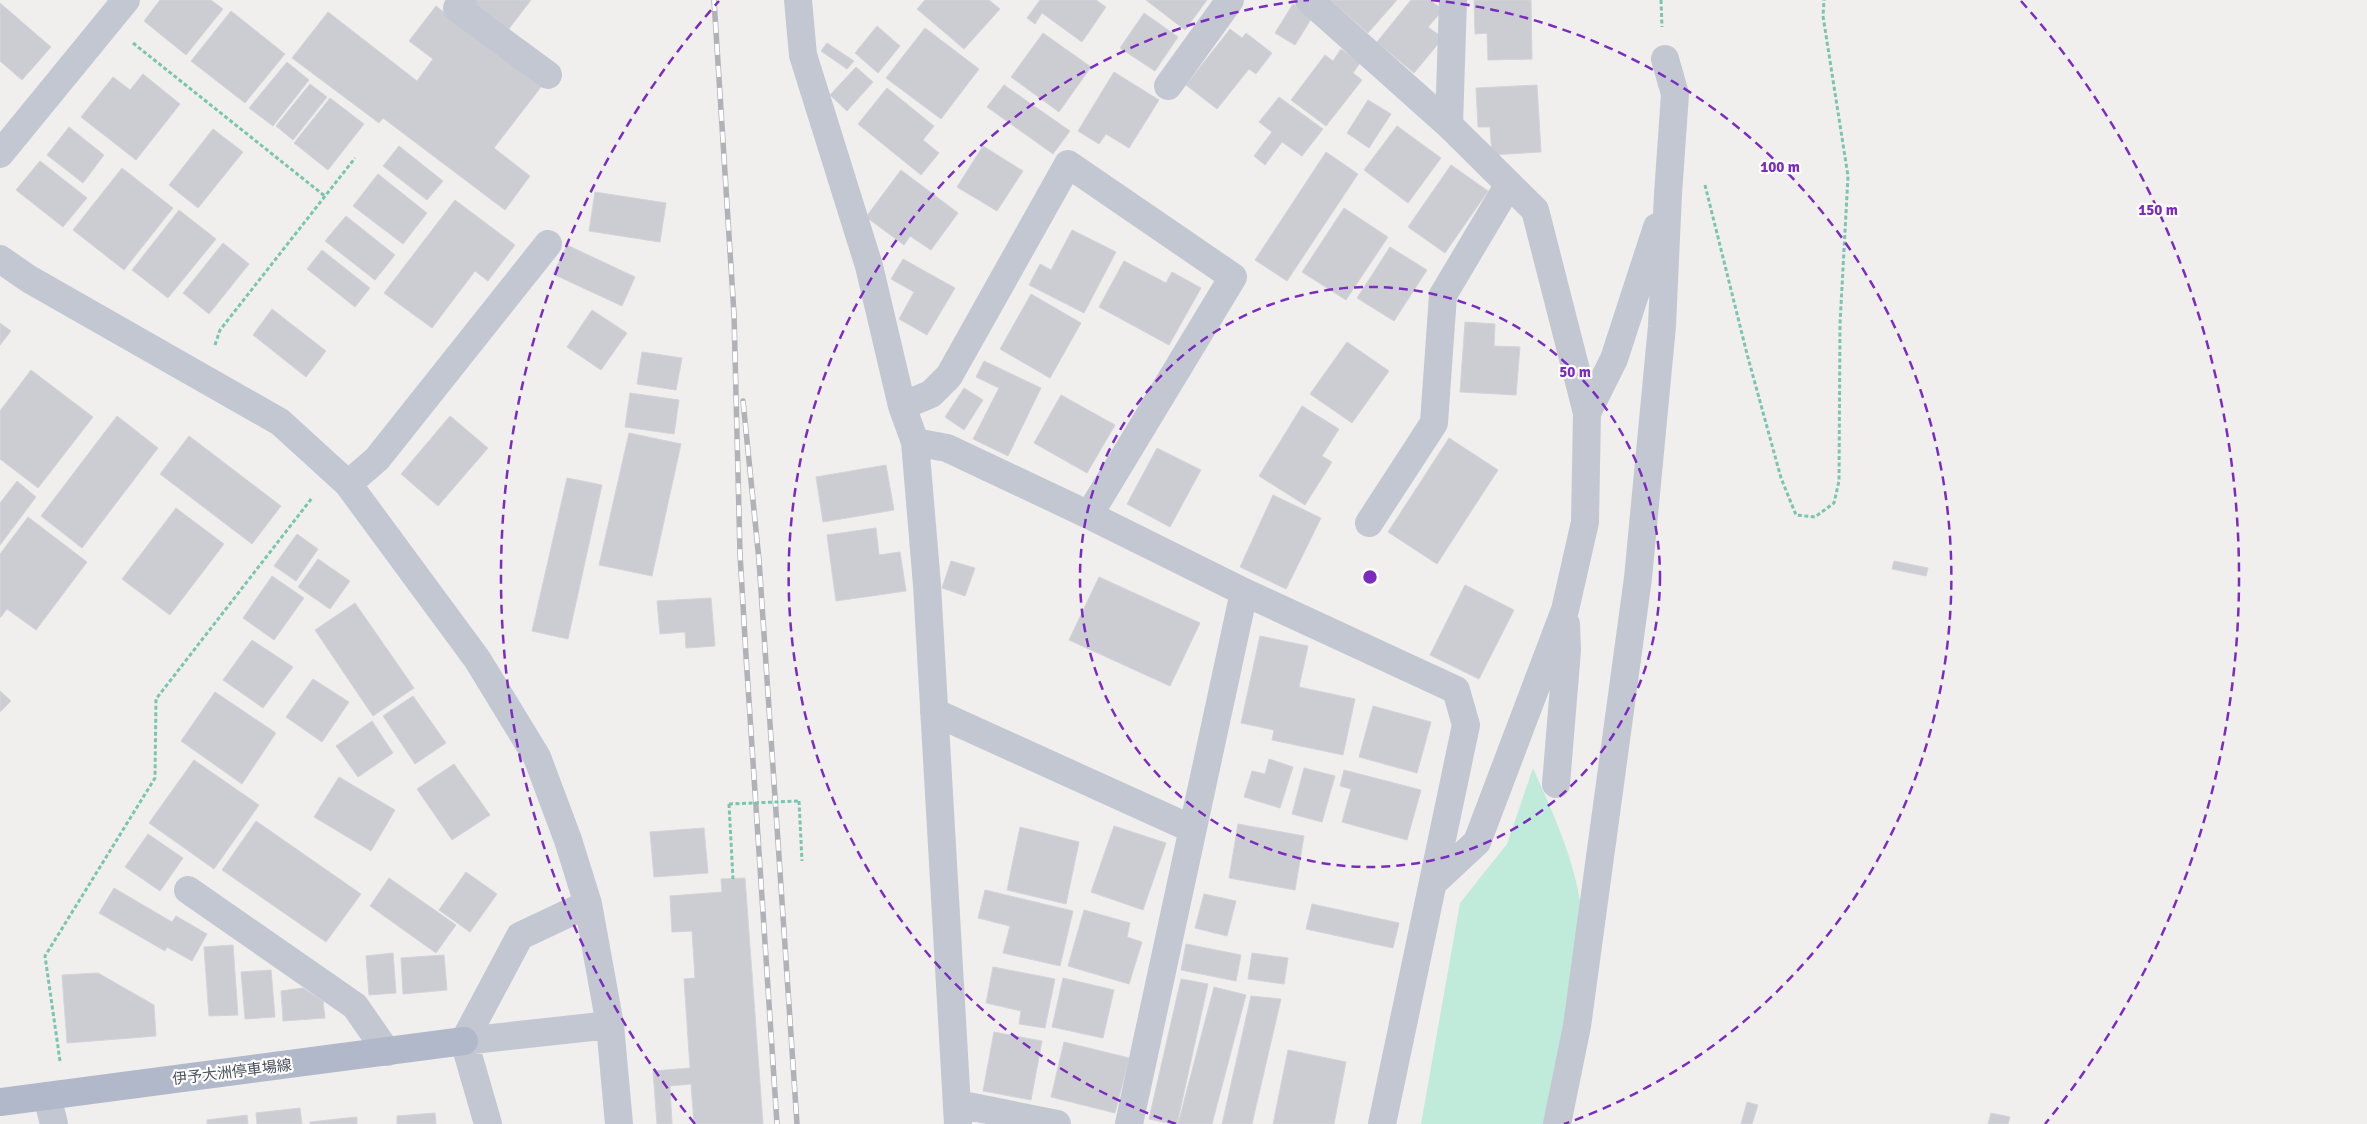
<svg xmlns="http://www.w3.org/2000/svg" width="2367" height="1124" viewBox="0 0 2367 1124" font-family="Signika,'Noto Sans JP',sans-serif">
	<style>
		.green { fill: #c0ead9 }
		.building { fill: #ccccd3; stroke: #d3d3d9 }
		.lines { fill: none; stroke-linecap: round; stroke-linejoin: round }
		.path { stroke: #7bc5b0; stroke-width: 3; stroke-dasharray: 4 2.5; stroke-linecap: butt }
		.minor { stroke: #c3c7d2; stroke-width: 28 }
		.major { stroke: #b0b8ca; stroke-width: 28 }
		.rail-casing { stroke: #b1b2b8; stroke-width: 5.5 }
		.rail { stroke: #fff; stroke-width: 4; stroke-dasharray: 11; stroke-linecap: butt }
		.path-bridge { stroke: #7bc5b0; stroke-width: 3; stroke-dasharray: 4 2.5; stroke-linecap: butt }
		.ring { fill: none; stroke: #7b2cbf; stroke-width: 2.5; stroke-dasharray: 9 6 }
		.labels { text-anchor: middle; dominant-baseline: central; stroke-width: 4.5; stroke-linejoin: round; paint-order: stroke }
		.street-label { font-size: 15px; fill: #484e5a; stroke: #fff }
		.centre { fill: #7b2cbf; stroke: #fff; stroke-width: 2.5 }
		.ring-label { font-size: 15px; text-anchor: middle; font-weight: bold; fill: #7b2cbf; stroke: #fff; stroke-width: 4.5; stroke-linejoin: round; paint-order: stroke }
	</style>
	<rect width="100%" height="100%" fill="#f0efee"/>
	<path class="green" d="M1533,768c20,45 41,90 48,139l-18,137 -17,80h-125l39,-221 47,-59z"/>
	<path class="building" d="M160,0h51l12,9 -37,46 -42,-34z
		M475,0h56l-23,30 -36,-27z
		M925,0h64l11,9 -36,40 -47,-40z
		M1040,0h56l10,7 -24,35 -40,-29 -7,11 -8,-6z
		M1146,0h61l-22,30z
		M1330,0h67l-29,33z
		M1411,0h19l13,10 -15,17 15,11 -29,35 -37,-31z
		M1474,0h57l1,59 -44,1 -1,-27 -12,1z
		M0,3l51,44 -29,33 -22,-19z
		M1293,4l20,12 -18,29 -20,-12z
		M436,6l105,81 -47,61 36,28 -25,34 -122,-92 -4,5 -87,-65 36,-46 89,69 16,-22 -24,-18z
		M231,11l54,43 -40,49 -54,-42z
		M1144,13l34,24 -23,34 -35,-23z
		M877,26l23,20 -22,27 -23,-20z
		M925,28l54,41 -38,50 -55,-41z
		M1230,29l12,9 4,-5 26,20 -16,21 -7,-5 -32,40 -31,-24z
		M1043,33l48,34 -32,45 -48,-35z
		M827,43l27,18 -7,8 -26,-18z
		M1341,49l19,14 -7,10 9,7 -36,46 -35,-26 34,-45 8,6z
		M287,62l22,18 -36,46 -24,-18z
		M856,67l17,15 -26,29 -17,-16z
		M1114,72l45,28 -30,48 -23,-14 -7,10 -21,-13z
		M143,74l37,30 -44,56 -55,-43 32,-40 17,13z
		M310,84l17,13 -34,43 -17,-14z
		M1004,85l66,46 -17,23 -66,-47z
		M1537,85l4,67 -49,3 -2,-28h-12l-2,-39z
		M887,88l47,38 -11,14 16,13 -18,22 -63,-51z
		M1279,97l44,32 -21,27 -20,-14 -17,23 -11,-9 18,-24 -13,-10z
		M330,98l34,26 -36,46 -34,-27z
		M1368,100l23,14 -22,34 -22,-15z
		M1397,126l44,32 -33,45 -44,-33z
		M69,127l35,28 -21,28 -36,-28z
		M213,129l30,23 -45,56 -29,-23z
		M399,146l44,35 -16,19 -44,-34z
		M983,146l40,25 -26,40 -40,-24z
		M1326,152l32,22 -71,107 -32,-21z
		M40,161l47,37 -24,29 -47,-37z
		M1451,165l37,26 -43,62 -37,-26z
		M122,168l51,40 -49,62 -51,-40z
		M901,170l57,43 -27,37 -21,-14 -6,9 -38,-28z
		M378,174l49,39 -24,31 -50,-38z
		M595,192l71,11 -6,39 -71,-11z
		M455,200l60,45 -27,36 -13,-10 -43,57 -48,-35z
		M1344,208l44,29 -42,63 -44,-28z
		M179,210l37,29 -48,59 -36,-28z
		M346,216l49,39 -20,25 -50,-39z
		M1072,230l44,22 -32,61 -55,-28 11,-21 11,6z
		M223,243l26,21 -40,50 -26,-21z
		M567,245l68,32 -13,29 -69,-32z
		M1390,247l37,23 -33,51 -37,-23z
		M322,250l48,38 -15,19 -48,-38z
		M903,259l52,29 -28,47 -28,-16 15,-27 -23,-13z
		M1124,261l42,22 6,-11 29,16 -32,57 -70,-38z
		M1031,294l50,29 -31,55 -50,-29z
		M272,309l54,42 -20,26 -53,-42z
		M592,310l35,23 -26,37 -34,-23z
		M1465,322l30,2 -1,22 26,1 -4,48 -56,-3z
		M0,323l11,8 -11,14z
		M1347,342l42,29 -37,52 -42,-29z
		M642,352l40,6 -6,32 -39,-6z
		M984,361l57,27 -33,68 -35,-17 26,-51 -23,-11z
		M31,370l62,47 -55,71 -38,-29v-48z
		M964,388l19,12 -19,30 -19,-13z
		M630,393l49,7 -5,34 -49,-7z
		M1061,395l54,30 -28,48 -53,-30z
		M1302,406l37,23 -17,27 10,6 -27,43 -46,-29z
		M117,416l41,32 -76,100 -41,-32z
		M450,416l38,32 -50,58 -37,-32z
		M629,433l52,11 -29,132 -53,-11z
		M189,436l92,70 -29,38 -92,-70z
		M1449,438l49,32 -61,94 -49,-32z
		M1157,448l44,22 -31,57 -43,-23z
		M886,465l8,45 -71,12 -7,-45z
		M567,478l35,7 -34,154 -36,-8z
		M17,481l19,16 -36,48v-42z
		M1273,495l48,23 -35,71 -46,-22z
		M176,508l48,36 -54,71 -48,-36z
		M28,517l59,45 -51,68 -29,-21 -7,9v-64z
		M876,528l3,27 21,-3 6,39 -70,10 -9,-66z
		M297,534l21,15 -22,32 -22,-15z
		M318,559l32,22 -20,28 -32,-22z
		M951,561l24,7 -10,28 -23,-8z
		M1894,561l34,7 -2,8 -34,-7z
		M272,576l32,22 -30,42 -31,-22z
		M1099,577l101,46 -30,63 -101,-46z
		M1465,585l49,25 -35,69 -49,-24z
		M711,598l4,48 -29,2 -1,-16 -25,2 -3,-33z
		M355,603l59,85 -41,28 -58,-86z
		M1260,636l48,10 -9,41 56,12 -12,56 -71,-15 2,-10 -33,-7z
		M252,640l41,27 -30,41 -40,-28z
		M313,679l36,23 -27,40 -36,-25z
		M0,691l11,10 -11,11z
		M215,692l61,41 -34,51 -61,-43z
		M413,696l33,47 -31,21 -32,-48z
		M1373,706l58,16 -14,51 -58,-16z
		M372,721l21,32 -35,24 -22,-31z
		M1269,759l24,8 -13,41 -36,-11 8,-26 13,3z
		M194,760l65,45 -45,64 -65,-46z
		M454,764l36,51 -38,25 -35,-51z
		M1304,768l31,8 -13,46 -30,-8z
		M1344,770l77,20 -14,50 -65,-18 9,-33 -11,-3z
		M339,777l56,33 -24,41 -57,-34z
		M256,821l105,73 -35,48 -104,-72z
		M1238,824l66,12 -9,54 -66,-12z
		M1114,826l52,17 -23,67 -52,-18z
		M1020,827l59,15 -13,62 -59,-14z
		M704,828l4,45 -54,4 -4,-45z
		M148,834l35,24 -23,33 -35,-24z
		M466,872l31,22 -27,38 -31,-22z
		M389,878l67,47 -20,28 -66,-47z
		M745,878l18,246h-69l-3,-40 -21,2 2,38h-15l-4,-53 37,-3 -6,-89 11,-1 -3,-47 -20,1 -2,-36 52,-4 -1,-13z
		M114,888l58,34 4,-6 31,18 -15,27 -25,-14 -2,4 -66,-38z
		M985,890l88,21 -13,55 -57,-13 7,-27 -32,-8z
		M1204,894l32,7 -9,35 -32,-8z
		M1312,904l87,19 -6,25 -87,-19z
		M1084,910l46,13 -3,14 15,5 -13,42 -61,-18z
		M1186,944l55,11 -5,26 -55,-11z
		M233,945l5,70 -29,1 -5,-69z
		M393,953l3,40 -27,2 -3,-39z
		M1252,953l36,5 -4,26 -36,-5z
		M444,955l3,35 -44,4 -2,-36z
		M993,967l62,12 -10,49 -26,-4 2,-13 -35,-8z
		M271,970l4,47 -30,2 -4,-47z
		M98,973l56,32 2,31 -89,7 -5,-68z
		M1063,978l51,12 -11,48 -51,-11z
		M1181,979l27,5 -31,140h-5l-23,-5z
		M1214,987l32,8 -34,129h-34z
		M303,988l20,13 2,17 -42,3 -2,-30z
		M1251,996l30,3 -29,125h-30z
		M994,1032l48,9 -11,59 -48,-9z
		M1064,1042l65,16 -14,55 -64,-16z
		M1288,1050l58,12 -12,62h-61z
		M1747,1102l11,3 -6,19h-11z
		M300,1108l2,16h-45l-1,-11z
		M435,1113l1,11h-39v-8z
		M1991,1113l19,4 -2,7h-20z
		M247,1115l1,9h-41v-4z
		M357,1117v7h-47v-2z"/>
	<g class="lines">
		<path class="path" d="M1661,0l1,27
			M133,43l193,154
			M1705,185l42,169 34,124 15,37 19,2 19,-14 5,-22 1,-157 8,-148 -25,-160 1,-16
			M215,345l5,-15 135,-172
			M799,801l3,60
			M729,804l4,75
			M60,1061l-15,-105 110,-178 1,-79 156,-201"/>
		<path class="minor" d="M463,0l-6,8 91,67
			M798,0l5,55 66,211 33,140 13,36 12,143 31,539
			M1309,0l140,125 86,85 52,203 -2,109 -20,88 -88,232 -44,41
			M1168,86l62,-86
			M1449,125l4,-125
			M0,154l126,-154
			M0,259l29,20 251,143 68,62 129,175 60,98 31,83 20,64 22,121 9,99
			M902,406l29,-12 18,-18 119,-212 165,113 -144,238
			M1587,413l27,-54 43,-132
			M915,442l32,6 142,67 155,77 212,98 10,35 -84,399
			M348,484l29,-25 171,-215
			M1369,523l65,-100 9,-128 66,-111
			M934,712l258,117
			M1556,784l11,-134 -1,-26
			M188,890l167,116 32,46
			M464,1041l146,-16
			M47,1096l7,28
			M958,1104l99,20
			M488,1124l-24,-83 56,-105 68,-32
			M1129,1124l115,-532
			M1557,1124l20,-98 61,-448 24,-252 6,-132 7,-100 -10,-35"/>
		<path class="major" d="M0,1102l464,-61"/>
		<defs>
			<path id="rail" d="M714,0l20,314 6,240 6,102 31,468
				M743,401l16,159 38,564"/>
		</defs>
		<use href="#rail" class="rail-casing"/>
		<use href="#rail" class="rail"/>
		<path class="path-bridge" d="M729,804l70,-3"/>
	</g>
	<g class="ring">
		<circle cx="1370" cy="577" r="290"/>
		<path d="M1176 1124A580 580 0 0 1 1309 0M1431 0A580 580 0 0 1 1564 1124"/>
		<path d="M695 1124A869 869 0 0 1 719 1M2021 1A869 869 0 0 1 2045 1124"/>
	</g>
	<g class="labels">
		<g class="street-label">
			<text transform="translate(232 1072) rotate(-7)">伊予大洲停車場線</text>
		</g>
	</g>
	<circle cx="1370" cy="577" r="8" class="centre"/>
	<g class="ring-label">
		<text x="1780" y="172">100 m</text>
		<text x="2158" y="215">150 m</text>
		<text x="1575" y="377">50 m</text>
	</g>
</svg>
